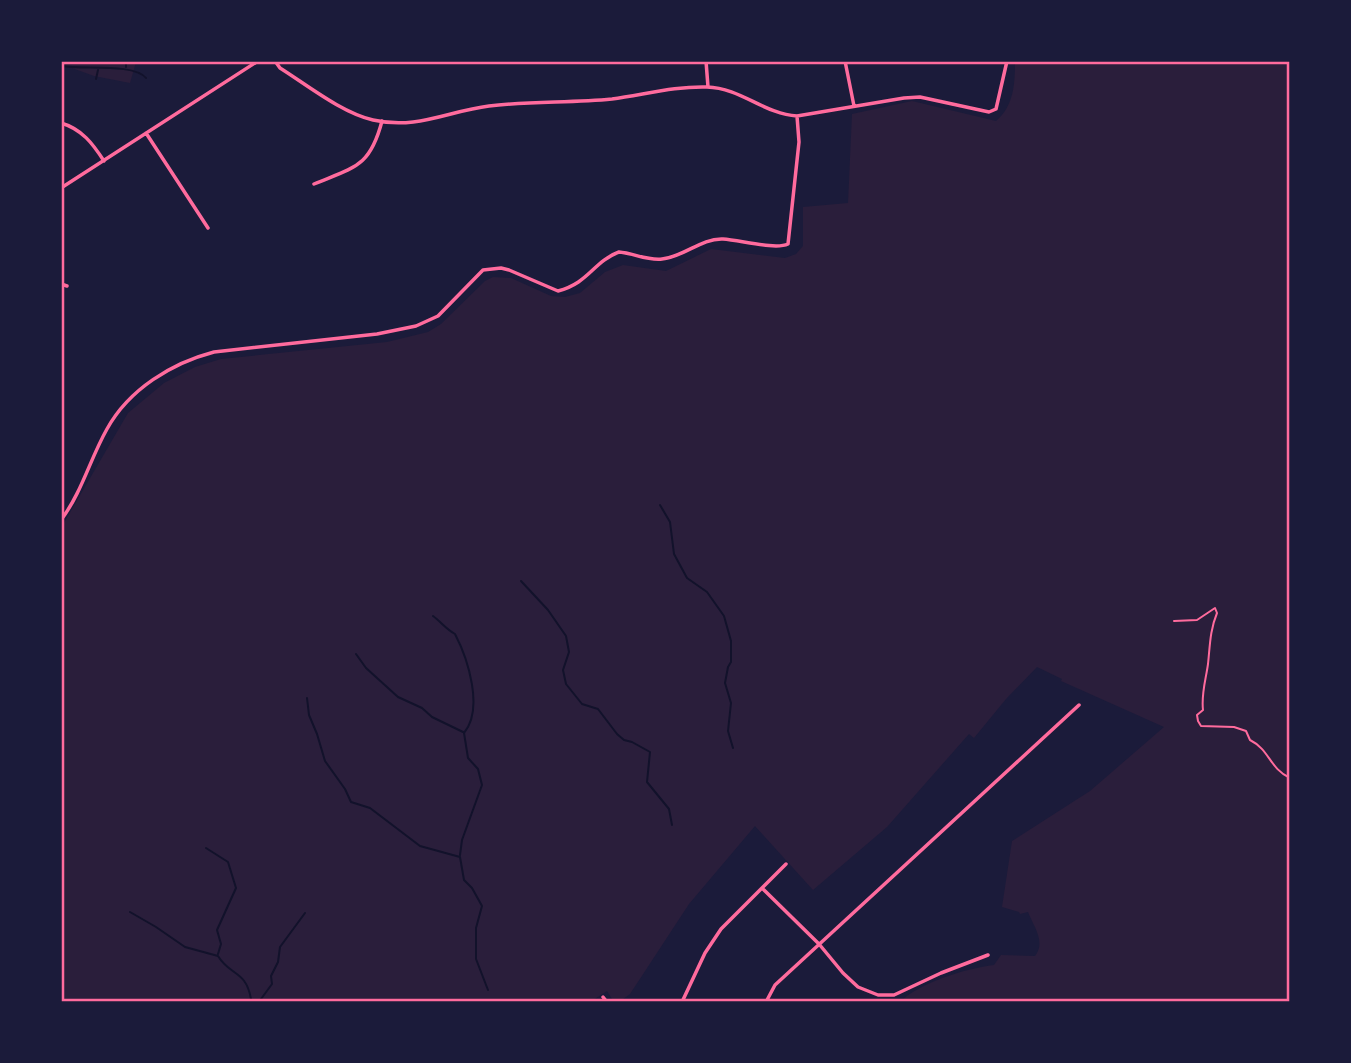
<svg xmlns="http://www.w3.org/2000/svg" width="1351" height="1063" viewBox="0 0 1351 1063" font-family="Quicksand,sans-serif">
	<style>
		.green { fill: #2a1e3b }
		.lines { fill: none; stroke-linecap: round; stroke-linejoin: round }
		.stream { stroke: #12122b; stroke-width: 2 }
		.path { stroke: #ff6b9d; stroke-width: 2 }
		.minor { stroke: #ff6b9d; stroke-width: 3.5 }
		.neatline { fill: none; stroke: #ff6b9d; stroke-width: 2.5 }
	</style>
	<rect width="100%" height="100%" fill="#1b1b3a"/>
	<path class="green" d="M61,61h79l-4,1 -6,21 -36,-7 -33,-12z
		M1015,61h275v941h-390c19,-19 67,-34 94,-37l7,-10 34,1c11,-14 -1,-29 -7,-44l-8,2 -1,-2 -17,-5 10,-66 78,-50 74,-64 -103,-46 1,-2 -25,-12 -31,32 -32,39 -5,-4 -82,93 -74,63 -58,-64 -66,78 -59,90 -11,8h-5l-7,-11 -17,11h-529v-474l67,-115 36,-30 31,-16 26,-8 166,-17 41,-10 13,-8 44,-43 8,-4 18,1 40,18 14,1 15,-4 25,-21 18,-7 43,6 45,-22 74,9 11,-4 7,-8v-39l45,-4 4,-89 60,-13 84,20c18,-15 19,-38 19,-60z"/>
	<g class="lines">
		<path class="stream" d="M61,66c22,4 73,-3 85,12
			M126,67v-6
			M96,79l2,-9
			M660,505l10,17 4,32 13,24 20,14 17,24 7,25v21l-3,5 -3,16 6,20 -3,28 5,17
			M521,581l27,29 18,26 3,16 -6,18 3,14 16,20 16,5 19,25 7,6 8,2 18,10 -3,30 22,27 3,16
			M433,616c8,6 13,13 22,18 13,25 29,75 9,99l4,25 10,11 4,16 -20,55 -2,15
			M356,654l10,14 32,29 24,11 10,9 31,15
			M307,698l2,17 8,19 8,27 20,28 6,13 19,6 50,38 40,11 4,23 8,8 10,18 -6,22v31l12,31
			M206,848l22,14 8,26 -19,42 4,14 -3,10
			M130,912l26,15 29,20 33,9c12,20 28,14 33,43
			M261,999l11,-15 -1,-8 7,-14 2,-15 25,-34"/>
		<path class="path" d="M1174,621l23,-1 18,-12 2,5c-7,17 -7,32 -9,51 -2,15 -7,30 -5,46l-6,5 1,6 3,5 33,1 12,4 4,9c20,10 19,28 40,38"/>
		<path class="minor" d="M275,61l5,7c27,17 62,45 93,52 44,10 75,-9 116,-14 41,-5 82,-3 123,-7 31,-4 63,-13 95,-12 34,1 57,27 90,29l107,-18 16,-1 69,15 7,-3 11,-48
			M706,61l2,26
			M845,61l9,45
			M61,123c21,6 32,21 43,38
			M146,133l62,95
			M314,184c41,-17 56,-17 68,-63
			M61,188l197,-127
			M61,284l6,2
			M61,520c21,-28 29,-61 46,-91 22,-40 65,-66 107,-77l163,-18 39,-8 22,-10 45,-46 18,-2 8,2 49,21c31,-8 35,-29 61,-39 14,1 29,9 43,7 22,-2 39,-21 61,-20 17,1 52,11 65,5l11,-102 -2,-26
			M762,888l57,56 24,29 15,14 20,8h16l47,-22 47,-18
			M603,997l4,5
			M682,1002l23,-49 16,-24 65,-65
			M766,1002l9,-17 304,-280"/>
	</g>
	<rect width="1351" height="1063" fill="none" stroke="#1b1b3a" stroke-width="126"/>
	<rect x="63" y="63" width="1225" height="937" class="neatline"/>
</svg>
